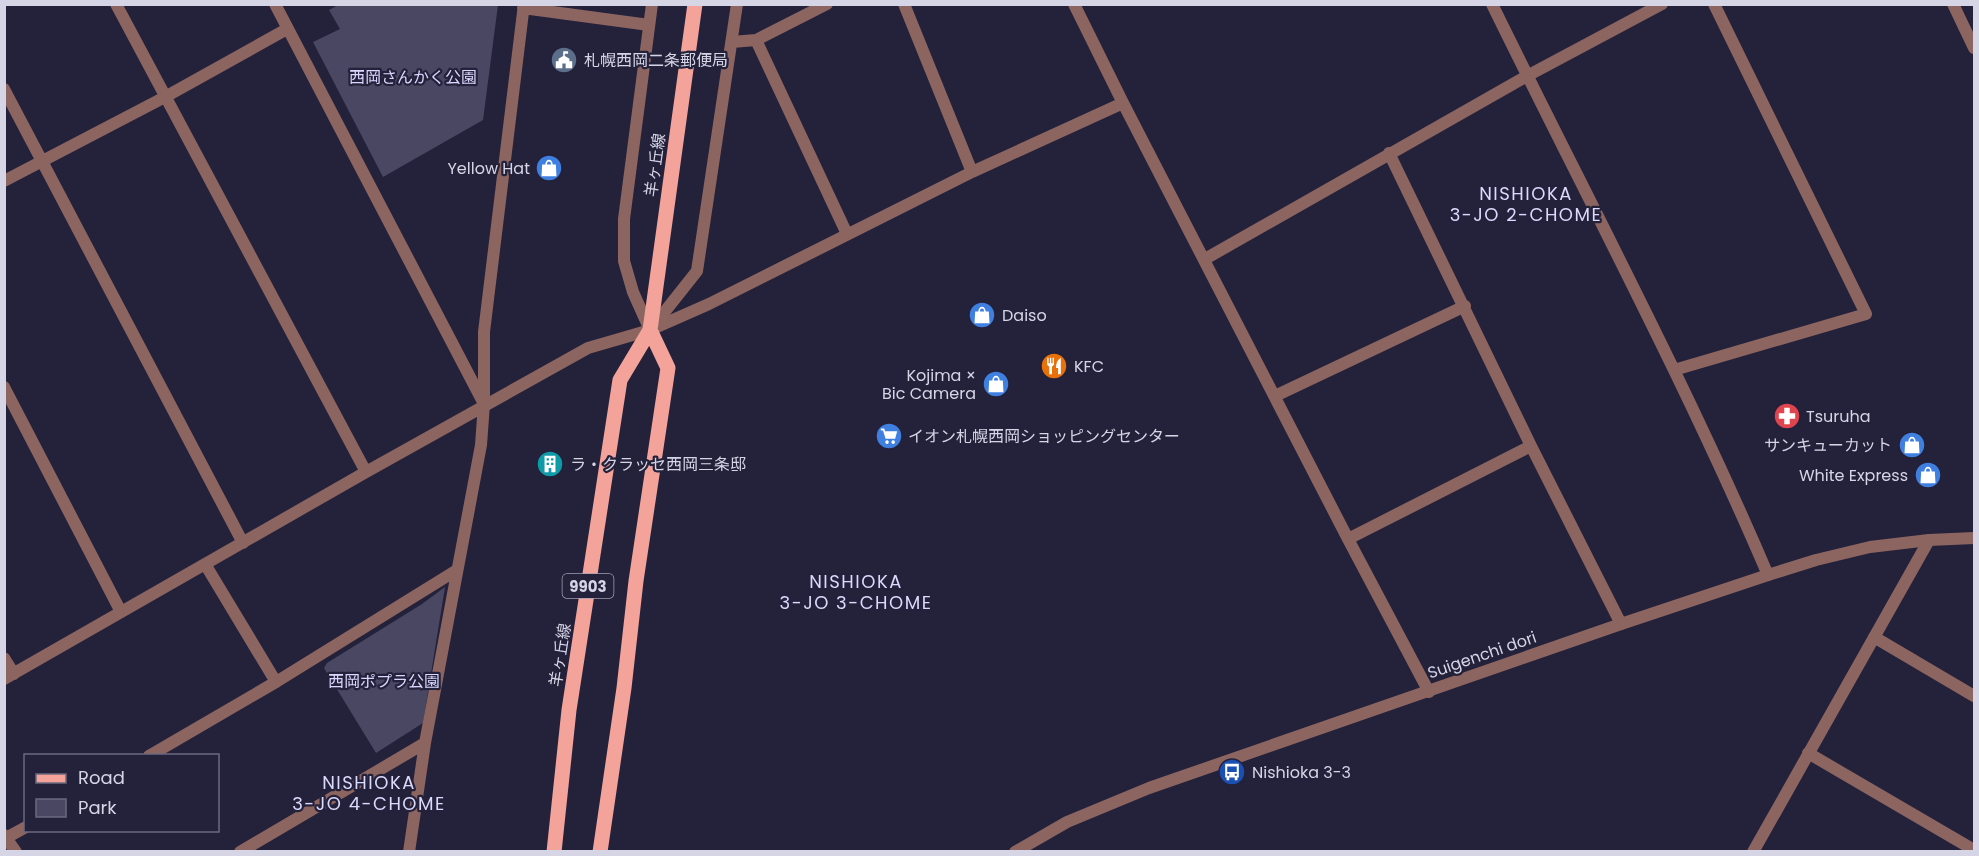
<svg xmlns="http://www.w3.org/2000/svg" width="1979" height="856" viewBox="0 0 1979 856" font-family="Poppins,'Noto Sans JP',sans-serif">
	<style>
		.green { fill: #494762 }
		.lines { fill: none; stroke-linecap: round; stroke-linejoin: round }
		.minor { stroke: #8c6560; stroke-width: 12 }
		.tertiary { stroke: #8c6560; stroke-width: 12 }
		.primary { stroke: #f4a39a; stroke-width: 15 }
		.labels { text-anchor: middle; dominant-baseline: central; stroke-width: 4.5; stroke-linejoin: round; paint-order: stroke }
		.shield { fill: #24213b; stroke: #a19fb3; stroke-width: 1.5 }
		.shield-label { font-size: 15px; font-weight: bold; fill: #d6d5e6 }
		.poi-label { font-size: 16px; fill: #d6d5e6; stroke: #24213b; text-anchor: start }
		.park-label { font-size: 16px; fill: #d9d7fd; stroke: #24213b }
		.street-label { font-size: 16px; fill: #d6d5e6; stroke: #24213b }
		.neighbourhood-label { font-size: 18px; letter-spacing: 1.5px; fill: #dbd9fc; stroke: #24213b }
	</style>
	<rect width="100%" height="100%" fill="#24213b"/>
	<path class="green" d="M340,4l158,1 -15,115 -100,57 -70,-135 27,-13 -11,-19z
		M445,587l-22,136 -47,30 -52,-85 3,-5 95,-59z"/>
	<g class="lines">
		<path class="minor" d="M116,4l250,468
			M275,4l208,398
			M904,4l68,168
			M1074,4l49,99 225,436 81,153
			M1492,4c93,190 193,377 276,571
			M1953,4l21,44
			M523,8l126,17
			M756,40l91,194
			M732,42l24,-2 71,-36
			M4,89l239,454
			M1389,153l142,293 90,178
			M4,181l161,-84 122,-68
			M1205,259l322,-183 135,-72
			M651,329l46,-58 40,-267
			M650,330l-17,-38 -9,-31v-42l28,-215
			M1674,370l192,-56 -152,-310
			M4,387l117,225
			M1275,396l190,-90
			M1348,539l183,-93
			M205,564l71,118
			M1874,637l100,59
			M4,658l10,16
			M4,679l362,-207 222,-124 62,-18 59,-26 263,-132 151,-69
			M1808,753l166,97
			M149,756l127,-74 181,-112
			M4,835l12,17
			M6,838l20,-11
			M240,852l185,-109
			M409,852l16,-109 56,-298 3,-41v-72l40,-328
			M1753,852l176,-312"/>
		<path class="tertiary" d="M1015,852l52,-30 82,-34 472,-164 147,-49 48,-15 54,-13 59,-7 45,-2"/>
		<path class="primary" d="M554,852l15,-142 51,-330 30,-50 45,-326
			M600,852l24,-164 12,-107 32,-213 -18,-38"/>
	</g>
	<defs>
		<symbol id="civic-disc" viewBox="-11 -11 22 22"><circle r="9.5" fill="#5c6f8a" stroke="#24213b"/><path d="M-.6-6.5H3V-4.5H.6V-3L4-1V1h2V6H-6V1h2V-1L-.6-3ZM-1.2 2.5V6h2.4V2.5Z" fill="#fff"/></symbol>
		<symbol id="shop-disc" viewBox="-11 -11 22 22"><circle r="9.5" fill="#3f7fe0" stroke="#24213b"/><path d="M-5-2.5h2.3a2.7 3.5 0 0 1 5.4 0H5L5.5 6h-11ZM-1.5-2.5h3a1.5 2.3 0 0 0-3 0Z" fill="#fff"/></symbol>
		<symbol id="restaurant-disc" viewBox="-11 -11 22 22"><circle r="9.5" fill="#e8710a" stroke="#24213b"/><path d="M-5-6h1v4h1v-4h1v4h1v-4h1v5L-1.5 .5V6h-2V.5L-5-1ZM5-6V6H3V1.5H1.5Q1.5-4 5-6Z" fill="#fff"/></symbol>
		<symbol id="pharmacy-disc" viewBox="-11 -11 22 22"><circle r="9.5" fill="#e0444e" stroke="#24213b"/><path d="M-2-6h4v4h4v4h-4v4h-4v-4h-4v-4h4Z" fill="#fff"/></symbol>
		<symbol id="supermarket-disc" viewBox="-11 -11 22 22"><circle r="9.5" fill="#3f7fe0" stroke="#24213b"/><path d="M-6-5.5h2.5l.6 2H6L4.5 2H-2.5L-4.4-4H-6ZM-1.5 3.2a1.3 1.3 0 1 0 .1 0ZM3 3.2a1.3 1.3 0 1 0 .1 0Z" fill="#fff"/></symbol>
		<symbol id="building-disc" viewBox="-11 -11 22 22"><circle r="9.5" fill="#0f9aa8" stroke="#24213b"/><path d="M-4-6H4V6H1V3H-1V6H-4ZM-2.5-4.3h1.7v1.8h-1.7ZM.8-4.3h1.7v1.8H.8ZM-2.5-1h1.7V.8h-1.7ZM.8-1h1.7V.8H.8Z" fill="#fff"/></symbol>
		<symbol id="bus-disc" viewBox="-11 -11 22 22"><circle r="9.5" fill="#1a4fb4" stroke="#24213b"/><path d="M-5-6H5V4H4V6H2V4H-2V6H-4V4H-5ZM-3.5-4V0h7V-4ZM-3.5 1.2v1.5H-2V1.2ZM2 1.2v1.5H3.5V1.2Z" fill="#fff"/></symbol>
	</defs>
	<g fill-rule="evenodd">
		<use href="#civic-disc" x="549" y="45" width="30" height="30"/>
		<use href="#shop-disc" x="534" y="153" width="30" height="30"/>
		<use href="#shop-disc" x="967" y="300" width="30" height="30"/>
		<use href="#restaurant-disc" x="1039" y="351" width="30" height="30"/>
		<use href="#shop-disc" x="981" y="369" width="30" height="30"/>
		<use href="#pharmacy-disc" x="1772" y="401" width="30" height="30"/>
		<use href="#supermarket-disc" x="874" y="421" width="30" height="30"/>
		<use href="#shop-disc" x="1897" y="430" width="30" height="30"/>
		<use href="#building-disc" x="535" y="449" width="30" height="30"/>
		<use href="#shop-disc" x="1913" y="460" width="30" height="30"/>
		<use href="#bus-disc" x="1217" y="757" width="30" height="30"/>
	</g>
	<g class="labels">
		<rect class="shield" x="562.5" y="574" width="51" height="24" rx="4.5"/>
		<g class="shield-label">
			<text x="588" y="586">9903</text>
		</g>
		<g class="poi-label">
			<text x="584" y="60">札幌西岡二条郵便局</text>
			<text x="530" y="168" text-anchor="end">Yellow Hat</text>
			<text x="1002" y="315">Daiso</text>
			<text x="1074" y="366">KFC</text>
			<text x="976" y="375" text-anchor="end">Kojima ×<tspan x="976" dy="18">Bic Camera</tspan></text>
			<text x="1806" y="416">Tsuruha</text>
			<text x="908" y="436">イオン札幌西岡ショッピングセンター</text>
			<text x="1892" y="445" text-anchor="end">サンキューカット</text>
			<text x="570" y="464">ラ・クラッセ西岡三条邸</text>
			<text x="1908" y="475" text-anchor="end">White Express</text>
			<text x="1252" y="772">Nishioka 3-3</text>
		</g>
		<g class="park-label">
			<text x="413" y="77">西岡さんかく公園</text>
			<text x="384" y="681">西岡ポプラ公園</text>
		</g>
		<g class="street-label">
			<text transform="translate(655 165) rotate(-82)">羊ヶ丘線</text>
			<text transform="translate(560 655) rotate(-81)">羊ヶ丘線</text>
			<text transform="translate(1482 655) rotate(-19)">Suigenchi dori</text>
		</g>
		<g class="neighbourhood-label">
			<text x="1526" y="193">NISHIOKA<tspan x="1526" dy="21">3-JO 2-CHOME</tspan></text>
			<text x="856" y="581">NISHIOKA<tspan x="856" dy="21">3-JO 3-CHOME</tspan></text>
			<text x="369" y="782">NISHIOKA<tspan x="369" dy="21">3-JO 4-CHOME</tspan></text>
		</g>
	</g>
	<rect width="1979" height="856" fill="none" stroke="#d6d5e6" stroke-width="12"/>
	<rect x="24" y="754" width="195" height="78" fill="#24213b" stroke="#6b697f" stroke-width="1.5"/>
	<rect x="36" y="774" width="30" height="9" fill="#f4a39a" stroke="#6b697f" stroke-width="1.5"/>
	<text x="78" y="784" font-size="18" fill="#d6d5e6">Road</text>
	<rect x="36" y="799" width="30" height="18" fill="#494762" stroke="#6b697f" stroke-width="1.5"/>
	<text x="78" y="814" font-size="18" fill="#d6d5e6">Park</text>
</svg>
